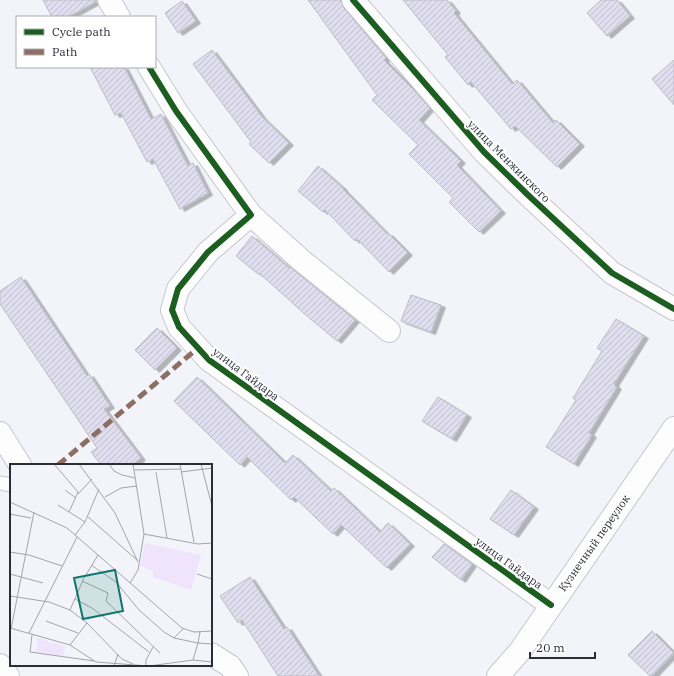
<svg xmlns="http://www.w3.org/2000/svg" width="674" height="676" viewBox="0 0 674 676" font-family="'IBM Plex Serif',serif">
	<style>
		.building { fill: url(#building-hatch); stroke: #bcbcc3; filter: url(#shadow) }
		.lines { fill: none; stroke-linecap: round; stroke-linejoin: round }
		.service-casing { stroke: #c5c7ce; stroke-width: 15 }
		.minor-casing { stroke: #c5c7ce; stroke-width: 24 }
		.primary-casing { stroke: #c5c7ce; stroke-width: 24 }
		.service { stroke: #fdfdfe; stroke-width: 13 }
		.minor { stroke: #fdfdfe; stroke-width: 22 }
		.primary { stroke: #fdfdfe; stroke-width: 22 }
		.quiet { stroke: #8d6e63; stroke-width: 5; stroke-dasharray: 10 5; stroke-linecap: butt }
		.cycleway-casing { stroke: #fff; stroke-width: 8 }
		.cycleway { stroke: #1b5e20; stroke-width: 6 }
		.labels { text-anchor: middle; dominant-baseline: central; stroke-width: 4; stroke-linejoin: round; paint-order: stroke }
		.street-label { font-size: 11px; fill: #2b2e37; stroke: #fff }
		.inset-road { fill: none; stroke: #a3a5ac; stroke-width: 1 }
		.view { fill: #0f766e; fill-opacity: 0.15; stroke: #0f766e; stroke-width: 2 }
		.inset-edge { fill: none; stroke: #2b2e37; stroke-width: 2 }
	</style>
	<defs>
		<pattern id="building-hatch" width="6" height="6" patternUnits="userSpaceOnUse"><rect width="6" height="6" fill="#e0deee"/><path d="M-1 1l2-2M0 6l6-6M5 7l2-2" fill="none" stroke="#c0bfcd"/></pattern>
		<filter id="shadow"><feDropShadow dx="4.5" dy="2.5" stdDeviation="0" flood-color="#0004"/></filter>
	</defs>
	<rect width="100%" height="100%" fill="#f3f4fa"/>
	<path class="building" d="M43,0h54v1l-29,16h-16z
		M308,0h33l3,8 42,50 -2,2 27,27 19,21 -11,12 42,41 -4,4 44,46 -22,21 -30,-30 4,-4 -44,-44 9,-9 -46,-45 5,-5z
		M403,0h44l9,11 -2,2 58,71 5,-4 36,43 3,-3 24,24 -23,23 -42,-41 -4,3 -40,-47 -3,3 -23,-28 3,-2z
		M601,0h16l13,16 -23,20 -20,-23z
		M182,1l14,20 -18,12 -13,-20z
		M212,50l50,67 27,26 -20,20 -20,-19 2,-2 -58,-78z
		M674,60v45l-22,-26z
		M90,67h34l27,52 10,-5 27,52 5,-3 15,30 -28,16 -27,-50 -6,3 -26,-49 -6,2z
		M318,166l25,22v1l44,45 1,-1 20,20 -19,19 -32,-33 -2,2 -30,-31 -2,2 -25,-21z
		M252,236l37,32 1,-1 65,53 -18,21 -30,-25 -48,-43 -1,1 -22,-18z
		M21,277l66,99 2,-2 21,32 -6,3 37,49 -9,7h-31l-10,-13 6,-4 -97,-144v-13z
		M411,295l30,10 -10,27 -30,-11z
		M616,319l28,17 -30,48 3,3 -28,46 3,2 -18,29 -28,-17 30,-47 -3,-2 29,-47 -5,-3z
		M157,328l20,20 -22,22 -20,-20z
		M197,377l88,86 8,-8 38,36 3,-3 46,44 8,-9 22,21 -23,24 -46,-43 -8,9 -39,-37 -3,3 -44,-43 -7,8 -66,-64z
		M438,397l29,18 -15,24 -30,-18z
		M511,490l23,17 -20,28 -24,-16z
		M444,544l28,20 -11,16 -29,-23z
		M250,577l34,52 3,-2 32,49h-41l-36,-56 -4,3 -18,-27z
		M652,631l22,22 -22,23h-2l-22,-21z"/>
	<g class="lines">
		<defs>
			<path id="service" d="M0,483l11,2"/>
			<path id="minor" d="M109,0l10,17
				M353,0l131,152 44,43 84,78 62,36
				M149,67l27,44 75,104 -43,37 -30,37 -6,21 7,17 30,33 342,245
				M251,215l50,45 88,71
				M0,433l20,32
				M211,654l19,12 7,10
				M498,676l22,-25 154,-223"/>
			<path id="primary" d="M0,665l8,11"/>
		</defs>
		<use href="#service" class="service-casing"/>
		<use href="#minor" class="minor-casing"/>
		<use href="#primary" class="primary-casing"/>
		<use href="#service" class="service"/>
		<use href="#minor" class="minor"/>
		<use href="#primary" class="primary"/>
		<path class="quiet" d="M58,465l140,-117"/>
		<defs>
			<path id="cycleway" d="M353,0l131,152 44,43 84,78 62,36
				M149,67l27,44 75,104 -43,37 -30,37 -6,21 7,17 30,33 342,245"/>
		</defs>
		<use href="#cycleway" class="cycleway-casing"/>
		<use href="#cycleway" class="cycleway"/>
	</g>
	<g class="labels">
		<g class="street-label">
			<text transform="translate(509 161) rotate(45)">улица Менжинского</text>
			<text transform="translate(246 374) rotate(37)">улица Гайдара</text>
			<text transform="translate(594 543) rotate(-55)">Кузнечный переулок</text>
			<text transform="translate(509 563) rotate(36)">улица Гайдара</text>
		</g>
	</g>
	<g transform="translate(10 464)">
		<rect width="202" height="202" fill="#f3f4fa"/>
		<path d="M135,79l56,12 -10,35 -38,-13v-6l-13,-5z" fill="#efe4fb"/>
		<path d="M26,174l29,8 -1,10 -30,-4 4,-4z" fill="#efe4fb"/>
		<path class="inset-road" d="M44,0l24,28 -9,20M69,0l36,49 23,49M99,0l5,7 8,4 13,3M170,0l14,78M191,0l11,42M124,6l47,-1M146,8l11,66M171,8l31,-4M55,26l11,8M68,30l14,-15M95,33l16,-9 16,-2M0,38l57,26 115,100 12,4 18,-1M48,41l27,17M0,50l21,4M77,52l50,44M134,70l54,10 14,-1M65,71l10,-13 14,-33M0,88l19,3 33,11M81,101l25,17 23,28 25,22 10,6 24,5 -5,17M0,110l33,9M187,110l15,5M72,117l26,12 -2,8 54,52M120,119l8,-13 6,-36 -11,-70M0,132l39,6 21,8 17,13 35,36 11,5M65,135l17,9 57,44M60,146l14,-32 14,-23M36,157l32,12M0,164l60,17 26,17 53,4 44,-6 19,2M1,165l23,-117M190,168l-2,11 14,1M19,169l48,-96M22,171l-2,17 64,9M164,174l9,-9M60,181l17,-22M136,201v-5l7,-13M104,202l4,-12"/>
		<path class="view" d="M105,106l8,41 -40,8 -9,-41z"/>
		<rect width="202" height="202" class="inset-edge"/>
	</g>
	<rect x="16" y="16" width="140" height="52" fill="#ffffff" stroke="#aaabaf"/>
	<rect x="24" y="29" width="20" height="6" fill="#1b5e20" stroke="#aaabaf"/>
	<text x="52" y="36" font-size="12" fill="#2b2e37">Cycle path</text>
	<rect x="24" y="49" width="20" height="6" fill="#8d6e63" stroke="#aaabaf"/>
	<text x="52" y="56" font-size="12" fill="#2b2e37">Path</text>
	<path d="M530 652v6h65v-6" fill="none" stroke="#2b2e37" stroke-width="2"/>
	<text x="536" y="652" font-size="12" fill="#2b2e37" stroke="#ffffff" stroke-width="3" paint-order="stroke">20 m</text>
</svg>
